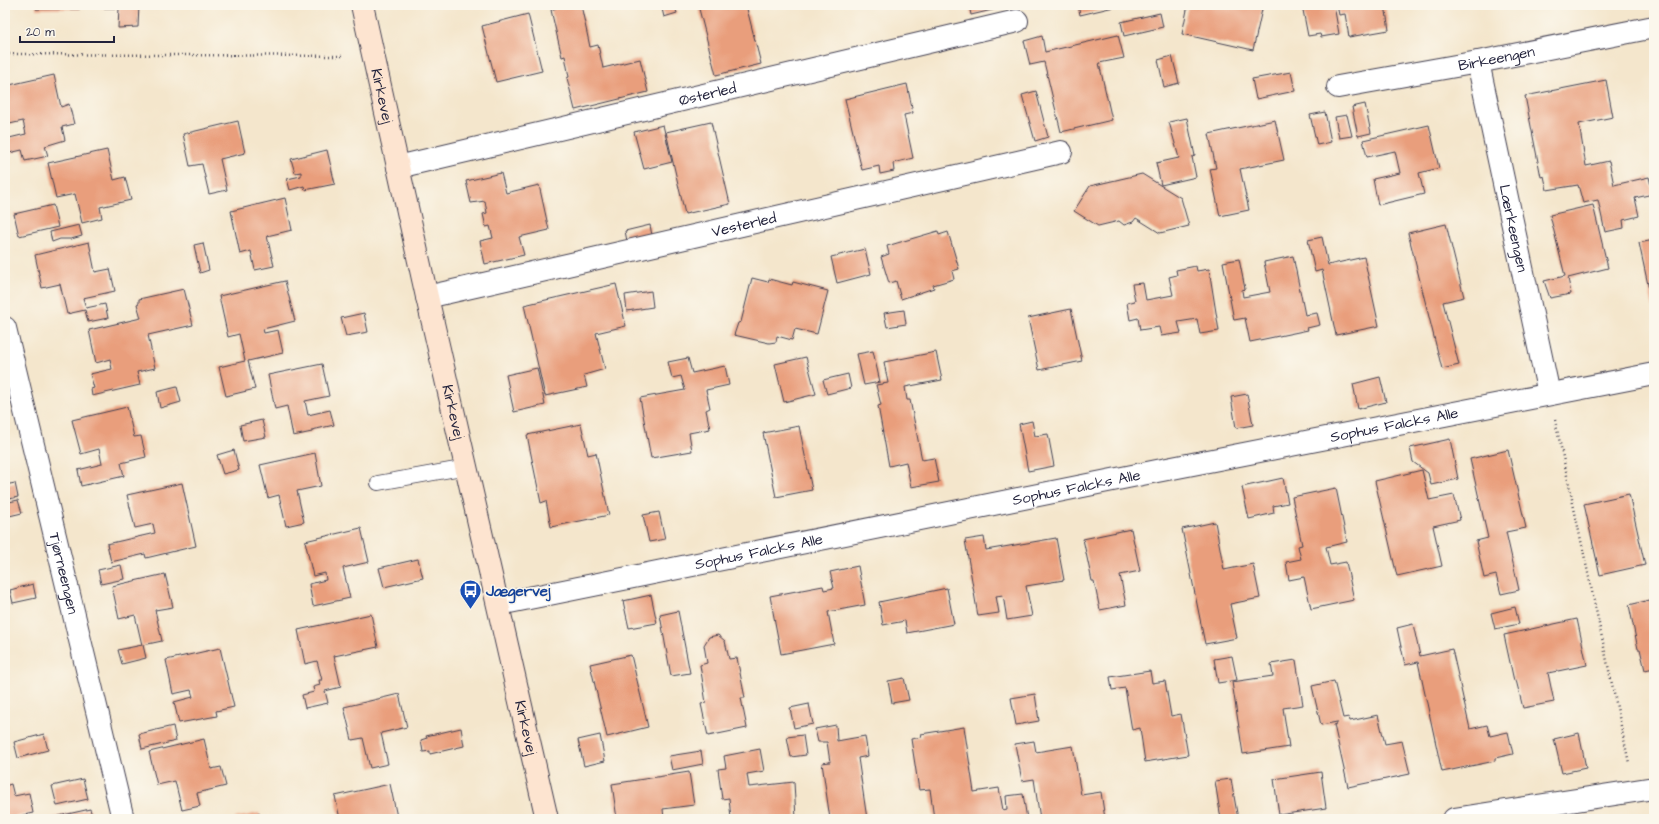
<svg xmlns="http://www.w3.org/2000/svg" width="1659" height="824" viewBox="0 0 1659 824" font-family="'Architects Daughter',sans-serif">
	<style>
		.building { fill: #e99e7b }
		.lines { fill: none; stroke-linecap: round; stroke-linejoin: round }
		.lane-casing { stroke: #423f51; stroke-width: 16 }
		.street-casing { stroke: #423f51; stroke-width: 24 }
		.secondary-casing { stroke: #423f51; stroke-width: 24 }
		.path { stroke: #423f51; stroke-width: 2.5; stroke-dasharray: 1 3; stroke-linecap: butt }
		.lane { stroke: #fff; stroke-width: 14 }
		.street { stroke: #fff; stroke-width: 22 }
		.secondary { stroke: #fde4d0; stroke-width: 22 }
		.labels { text-anchor: middle; dominant-baseline: central; stroke-width: 3; stroke-linejoin: round; paint-order: stroke }
		.street-label { font-size: 15px; fill: #22223b; stroke: #fbf7ec }
		.transit-label { font-size: 15px; font-weight: bold; fill: #164399; stroke: #fbf7ec; text-anchor: start }
	</style>
	<rect width="100%" height="100%" fill="#fbf7ec"/>
	<filter id="ink" filterUnits="userSpaceOnUse"><feTurbulence type="fractalNoise" baseFrequency=".025" numOctaves="2"/><feDisplacementMap in="SourceGraphic" scale="8" xChannelSelector="R" yChannelSelector="G"/><feConvolveMatrix kernelMatrix="1 2 1 2 8 2 1 2 1" color-interpolation-filters="sRGB"/></filter>
	<filter id="wash" filterUnits="userSpaceOnUse"><feTurbulence type="fractalNoise" baseFrequency=".012" numOctaves="4" result="noise"/><feDisplacementMap in="SourceGraphic" scale="16" xChannelSelector="R" yChannelSelector="G"/><feGaussianBlur stdDeviation="0.9" result="paint"/><feColorMatrix in="noise" values="0 0 0 0 0 0 0 0 0 0 0 0 0 0 0 0 0 1.4 0 .05"/><feComposite in="paint" operator="in"/></filter>
	<g filter="url(#wash)">
		<rect width="100%" height="100%" fill="#f4e6cc"/>
		<g id="blocks">
			<path class="building" d="M36,5h44v4h-44z
				M102,5h37l-1,22 -20,1 1,-20h-17z
				M556,5h8v1l17,-1 9,42 8,-2 5,23 37,-9 8,33 -73,18 -8,-32 2,-1 -4,-21 -3,1 -11,-47 5,-2z
				M661,5h13l3,8 -13,4z
				M698,5h48l15,59 -45,11z
				M969,5h40v1l-38,9z
				M1078,5h40v1l-38,9z
				M1188,5h75l-10,45 -71,-16z
				M1302,5h32l5,29 -18,3 -1,-3 -12,2z
				M1337,5h48l4,25 -40,7 -4,-23 -6,1z
				M1160,13l3,14 -39,9 -3,-14z
				M528,14l14,57 -46,11 -14,-56z
				M1118,35l6,23 -25,5 13,57 -51,12 -17,-70 -14,3 -6,-24 18,-5 3,16z
				M1172,56l7,27 -15,4 -6,-27z
				M1291,72l4,19 -39,8 -4,-20z
				M54,75l7,32 8,-3 5,20 -12,3 3,13 -20,6 3,10 -23,5 -3,-11 -17,4v-15l21,-5 -3,-13 -18,4v-39z
				M1606,80l7,37 -34,7 7,42 23,-5 5,24 35,-8 4,17 -18,4 4,18 -16,4 1,8 -19,4 -7,-32 -15,3 -5,-18 -31,5 -3,-14 -3,1 -16,-81z
				M907,84l6,29 -9,2 9,43 -20,5 1,8 -14,3 -1,-8 -17,4 -17,-71z
				M1036,91l12,46 -13,4 -13,-46z
				M1365,104l6,29 -13,3 -6,-29z
				M1325,112l6,30 -14,3 -7,-30z
				M1347,115l5,21 -13,2 -4,-21z
				M1187,118l8,38 -3,1 4,20 -35,8 -5,-22 23,-5 -10,-36z
				M1275,120l9,40 -44,9 9,41 -29,6 -10,-47 6,-1 -7,-34z
				M238,121l7,32 -25,6 7,31 -18,4 -7,-30 -12,2 -7,-32z
				M711,122l19,82 -45,10 -19,-82z
				M663,125l9,37 -28,7 -10,-37z
				M1429,125l10,43 -20,5 5,21 -46,11 -5,-26 27,-6 -5,-22 -28,6 -4,-17z
				M107,150l7,30 11,-3 6,23 -31,7 2,11 -20,5 -7,-29 -19,4 -8,-35z
				M327,150l8,34 -30,6 -1,-4 -14,4 -3,-11 14,-3v-4l-6,1 -4,-14z
				M501,173l5,20 33,-8 10,45 -30,7 5,18 -39,9 -5,-23 13,-3 -3,-12 -4,1 -3,-13 4,-1 -2,-12 -14,2 -5,-22z
				M1142,174l39,24 8,28 -29,7 -24,-15 -3,4 -9,3 -5,-4 -21,5 -24,-15 16,-25z
				M285,198l7,32 -25,6 7,30 -19,4 -4,-19 -11,3 -9,-43z
				M53,205l5,22 -39,9 -5,-22z
				M1593,205l15,63 -40,10 3,16 -21,4 -6,-17 21,-5 -15,-61z
				M1446,224l18,73 -21,5 16,63 -17,4 -34,-136z
				M79,225l3,11 -11,3h-11l-8,3 -2,-10z
				M650,225l3,16 -25,5 -3,-15z
				M938,231l1,4 9,-3 11,37 -7,2 2,8 -21,6 1,3 -33,11 -5,-18 -7,2 -8,-26 8,-3 -2,-8z
				M1322,237l6,28 36,-8 15,69 -43,9 -14,-65 -7,2 -7,-32z
				M1654,240v68h-1l-14,-65z
				M89,242l6,30 15,-3 5,22 -32,7 3,10 19,-4 3,14 -20,4 -3,-12 -18,4 -7,-30 -18,4 -7,-33z
				M203,243l6,27 -9,3 -6,-28z
				M865,249l6,25 -34,9 -6,-26z
				M1293,256l12,59 12,-2 3,12 -13,3 1,2 -58,12 -5,-24 -11,2 -11,-58 16,-3 6,30 -3,1 1,7 27,-5 -6,-30z
				M1196,266l1,5 12,-2 10,62 -19,3 -3,-15 -19,3 3,11 -20,3 -2,-9 -19,3 -2,-12 -8,2 -3,-17 8,-2 -3,-17 11,-1 3,17 27,-5 -4,-18 8,-2 -1,-5z
				M752,278l16,4 1,-3 23,6 1,-3 35,9 -11,43 -22,-5 -3,11 -15,-4 -1,6 -7,1 -35,-8 4,-12 3,-1z
				M285,281l10,40 -32,8 1,4 14,-3 5,23 -35,8 7,28 -29,7 -7,-29 26,-6 -6,-27 -11,3 -9,-41z
				M616,284l10,42 -30,7 9,36 -21,6 3,12 -42,9 -21,-91z
				M184,289l9,36 -45,10 7,33 -18,4 3,13 -48,11 -1,-7 3,-1 -4,-14 22,-5 -2,-10 -14,4 -7,-33 52,-12 -4,-14 2,-1v-4z
				M651,291l2,16 -26,4 -2,-16z
				M1071,309l11,52 -43,9 -11,-52z
				M904,310l2,14 -19,3 -3,-14z
				M364,313l4,19 -22,4 -5,-18z
				M873,351l7,31 -16,3 -7,-31z
				M936,352l6,28 -37,7 2,13h3l12,60 12,-2 5,24 -28,5 -5,-25 -17,4 -11,-60 3,-1 -5,-20 12,-2 -4,-21z
				M806,357l10,37 -32,8 -9,-38z
				M688,358l4,15 33,-7 4,19 -23,5 4,18 -4,2 4,19 -21,4 3,18 -41,7 -11,-60 45,-8 -4,-14 -9,2 -4,-16z
				M322,364l7,32 -24,5 3,14 22,-5 4,15 -22,5v2l-19,4 -6,-30 -12,3 -7,-34z
				M537,368l8,37 -31,7 -8,-37z
				M848,374l3,14 -24,6 -4,-14z
				M1380,377l6,25 -28,7 -5,-25z
				M177,387l4,15 -21,6 -3,-16z
				M1247,394l6,31 -17,3 -5,-31z
				M127,407l7,30 7,-1 5,21 -25,6 3,13 -43,10 -3,-16 24,-6 -3,-15 -18,5 -9,-34z
				M262,420l4,17 -23,4 -3,-16z
				M1032,421l3,15 13,-2 6,32 -26,5 -9,-47z
				M581,424l7,31 8,-2 13,62 -58,12 -5,-26 -5,2 -14,-68z
				M799,426l13,64 -36,7 -13,-64z
				M1450,439l8,40 -27,6 -3,-12 -15,-11 -3,-14z
				M234,450l5,20 -16,4 -6,-19z
				M1508,450l18,78 -20,4 13,58 -18,4 -5,-19 -12,3 -8,-37 12,-3 -18,-79z
				M315,453l6,33 -24,5 7,31 -18,4 -7,-31 -11,3 -8,-33z
				M1422,470l7,30 25,-5 6,25 -27,6 9,40 -45,10 -22,-95z
				M1283,478l5,25 -15,3 1,7 -25,6 -7,-32z
				M15,483l3,14 -13,3v-15z
				M182,483l14,63 -50,12 -1,-4 -34,8 -4,-18 48,-11 -2,-9 -18,4 -8,-33z
				M1336,488l11,54 -21,5 4,18 16,-3 8,38 -43,9 -7,-32 -15,3 -3,-18 15,-3 -3,-13 4,-1 -10,-48z
				M1629,494l16,71 -45,10 -16,-71z
				M18,500l4,13 -17,4v-14z
				M659,512l6,27 -16,3 -6,-27z
				M1215,522l9,48 29,-6 7,34 -30,6 7,34 -32,6 -23,-115z
				M361,528l8,34 -26,6 7,30 -37,8 -4,-22 17,-4 -1,-7 -12,3 -8,-35z
				M1131,529l9,42 -20,4 6,30 -26,5 -6,-29h-2l-9,-42z
				M984,537l2,13 70,-12 8,42 -38,6 6,30 -25,4 -4,-25 -7,1 3,17 -21,3 -13,-76z
				M418,559l5,19 -39,9 -5,-19z
				M121,565l3,14 -23,5 -3,-14z
				M858,566l7,39 -37,7 6,32 -53,10 -11,-58 53,-10 1,4 10,-2 -4,-16z
				M165,574l8,33 -18,3 7,31 -19,4 3,13 -24,6 -4,-14 24,-5 -7,-30 -16,4 -7,-33z
				M33,584l3,14 -23,5 -3,-13z
				M947,588l7,36 -47,9 -2,-12 -22,4 -4,-23z
				M651,595l6,28 -28,5 -6,-27z
				M1654,599v69l-9,2 -5,-21h-2l-9,-44z
				M1515,607l4,17 -24,5 -4,-16z
				M678,611l12,62 -19,3 -11,-61z
				M371,614l7,33 -44,9 7,31 -16,4 3,12 -23,5 -3,-13 12,-3 -1,-5 7,-2 -1,-5h3l-5,-19 -12,3 -7,-34z
				M1577,619l10,46 -39,8 6,29 -31,6 -7,-28 -2,1 -10,-46z
				M1413,624l7,32 32,-7 18,80 17,-4 3,11 18,-4 5,22 -18,4v3l-53,11 -24,-110 -13,3 -8,-37z
				M718,635l7,6 4,18 8,-1 8,40h-4l6,30 -39,8 -7,-32 5,-1 -6,-38 7,-2 -3,-18 5,-8z
				M220,648l14,59 -18,4 1,5 -38,7 -5,-21 19,-5 -2,-7 -18,4 -7,-34z
				M631,655l17,72 -41,10 -17,-73z
				M1232,656l5,24 -19,3 -4,-24z
				M1296,660l7,45 -20,3 6,39 -46,7 -11,-72 41,-6 -2,-12z
				M1150,671l2,12 13,-2 6,35 10,-2 7,41 -43,7 -5,-34 -8,2 -7,-42 -13,2 -2,-13z
				M904,678l5,22 -17,3 -4,-22z
				M1334,681l9,37 6,-1 1,4 28,-6 7,29 17,-3 8,33 -62,13 -14,-62 3,-1v-2l-16,3 -9,-39z
				M399,694l8,33 -26,6 7,31 -18,4 -7,-30 -11,2 -8,-33z
				M1035,694l4,27 -23,4 -5,-27z
				M809,704l4,20 -19,4 -4,-20z
				M836,725l1,16 28,-5 3,20 -10,2 9,61h-37l-8,-56 8,-1 -3,-20h-9l-3,-13z
				M173,726l3,15 -34,8 -3,-15z
				M964,727l10,65 25,-4 4,22 4,-1 -1,-13 17,-2 4,25h-27v-3l-22,3h-44l-4,-30 -11,1 -8,-51 11,-2 -1,-3z
				M461,728l3,18 -34,8v-3l-7,1 -2,-12 6,-2 -1,-2z
				M1579,733l7,35 -24,5 -8,-34z
				M44,734l4,16 -30,8 -4,-16z
				M600,735l5,26 -21,5 -6,-26z
				M803,735l3,20 -15,2 -4,-20z
				M204,739l7,30 10,-2 5,19 -29,7 3,13 -18,4 -7,-29 -18,4 -8,-33z
				M1034,741l2,11 37,-6 8,49 20,-3 4,27h-65l-6,-40 -12,2 -7,-37z
				M760,749l4,22 -17,3 2,13 45,-5 2,37h-65l-2,-21 -7,1 -4,-30 8,-1 -2,-12z
				M701,751l2,13 -31,6 -3,-14z
				M689,772l5,33 -31,4 1,10h-47l-5,-35z
				M1321,772l5,36 -47,7 -5,-36z
				M83,779l5,20 -31,7 -5,-20z
				M1231,779l7,40h-17l-6,-38z
				M11,784l3,12 15,-3 4,20 -28,6v-33z
				M390,784l7,33 -11,2h-46l-5,-23z
				M90,809l3,10h-43v-1z
				M259,813l2,6h-26v-1z"/>
		</g>
	</g>
	<g filter="url(#ink)">
		<use href="#blocks" fill-opacity="0" stroke="#423f51" stroke-width="1"/>
		<g class="lines">
			<defs>
				<path id="lane" d="M378,483l89,-16"/>
				<g id="street">
					<path id="s1" d="M1478,62l71,332"/>
					<path id="s2" d="M1338,87l140,-25 176,-35"/>
					<path id="s3" d="M398,167l619,-146"/>
					<path id="s4" d="M427,297l634,-145"/>
					<path id="s5" d="M5,328l118,491"/>
					<path id="s6" d="M499,604l658,-133 497,-97"/>
					<path d="M1454,819l200,-31"/>
				</g>
				<g id="secondary">
					<path id="s7" d="M362,5l65,292 120,522"/>
				</g>
			</defs>
			<use href="#lane" class="lane-casing"/>
			<use href="#street" class="street-casing"/>
			<use href="#secondary" class="secondary-casing"/>
			<path class="path" d="M5,54l339,2
				M1555,420l74,343"/>
			<use href="#lane" class="lane"/>
			<use href="#street" class="street"/>
			<use href="#secondary" class="secondary"/>
		</g>
	</g>
	<defs>
		<symbol id="bus-pin" viewBox="-11 -11 22 30"><path d="M0 17L-7.5 6A9.5 9.5 0 1 1 7.5 6Z" fill="#1a4fb4" stroke="#fbf7ec"/><path d="M-5-6H5V4H4V6H2V4H-2V6H-4V4H-5ZM-3.5-4V0h7V-4ZM-3.5 1.2v1.5H-2V1.2ZM2 1.2v1.5H3.5V1.2Z" fill="#fff"/></symbol>
	</defs>
	<g fill-rule="evenodd">
		<use href="#bus-pin" x="458" y="578" width="25" height="34"/>
	</g>
	<g class="labels">
		<g class="street-label">
			<text stroke="none"><textPath href="#s2" startOffset="161">Birkeengen</textPath></text>
			<text stroke="none"><textPath href="#s3" startOffset="318">Østerled</textPath></text>
			<text stroke="none"><textPath href="#s7" startOffset="93">Kirkevej</textPath></text>
			<text stroke="none"><textPath href="#s4" startOffset="325">Vesterled</textPath></text>
			<text stroke="none"><textPath href="#s1" startOffset="170">Lærkeengen</textPath></text>
			<text stroke="none"><textPath href="#s7" startOffset="417">Kirkevej</textPath></text>
			<text stroke="none"><textPath href="#s6" startOffset="913">Sophus Falcks Alle</textPath></text>
			<text stroke="none"><textPath href="#s6" startOffset="589">Sophus Falcks Alle</textPath></text>
			<text stroke="none"><textPath href="#s6" startOffset="265">Sophus Falcks Alle</textPath></text>
			<text stroke="none"><textPath href="#s5" startOffset="252">Tjørneengen</textPath></text>
			<text stroke="none"><textPath href="#s7" startOffset="741">Kirkevej</textPath></text>
		</g>
		<g class="transit-label">
			<text x="486" y="591">Jægervej</text>
		</g>
	</g>
	<rect width="1659" height="824" fill="none" stroke="#fbf7ec" stroke-width="20"/>
	<path d="M20 36v6h94v-6" fill="none" stroke="#22223b" stroke-width="2"/>
	<text x="26" y="36" font-size="12" fill="#22223b" stroke="#fbf7ec" stroke-width="3" paint-order="stroke">20 m</text>
</svg>
